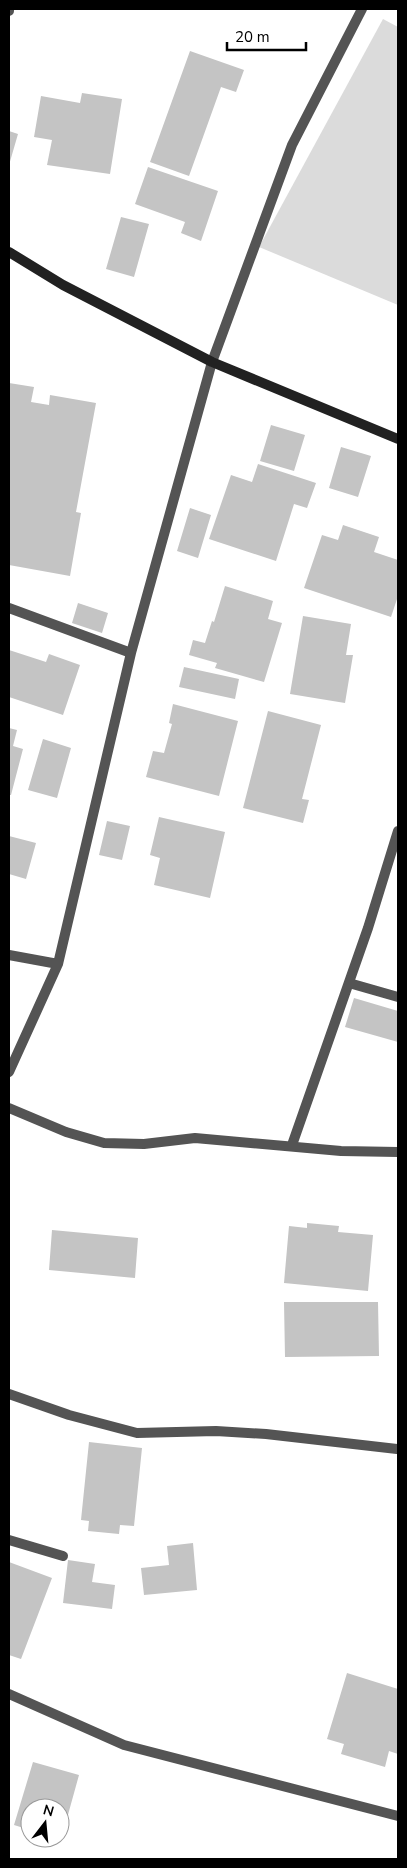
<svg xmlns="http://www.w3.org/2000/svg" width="407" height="1868" viewBox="0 0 407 1868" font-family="'Nunito Sans',sans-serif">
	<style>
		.green { fill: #dbdbdb }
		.building { fill: #c4c4c4 }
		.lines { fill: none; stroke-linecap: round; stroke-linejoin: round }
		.lane { stroke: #545454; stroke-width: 10 }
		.street { stroke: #545454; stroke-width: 10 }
		.secondary { stroke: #212121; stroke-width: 10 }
	</style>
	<rect width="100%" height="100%" fill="#fff"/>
	<path class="green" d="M383,19l15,8v278l-139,-58z"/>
	<path class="building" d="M190,51l54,19 -8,22 -15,-5 -32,89 -39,-14z
		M82,93l40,6 -12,75 -63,-9 5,-25 -18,-3 7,-41 39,7z
		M9,131l9,3 -9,31z
		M148,167l70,24 -17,50 -20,-8 4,-11 -50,-18z
		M121,217l28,7 -15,53 -28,-8z
		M9,383l25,4 -3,15 18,3 1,-10 46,8 -20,109 5,1 -11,63 -61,-11z
		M271,425l34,10 -11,36 -34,-10z
		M341,447l30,9 -13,41 -29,-9z
		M258,464l58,19 -9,25 -13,-4 -18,57 -67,-22 22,-64 21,7z
		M190,508l21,7 -13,43 -21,-7z
		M343,525l36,12 -5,15 24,8v36l-7,21 -87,-29 18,-53 16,5z
		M225,586l48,15 -5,18 14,4 -18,59 -49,-14 2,-5 -28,-8 4,-15 12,3 7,-22 2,1z
		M78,603l30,10 -6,20 -30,-10z
		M303,616l48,8 -5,31h7l-8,48 -55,-9z
		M9,650l37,12 3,-8 31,11 -17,50 -54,-18z
		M184,667l55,12 -4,20 -56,-12z
		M173,704l65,17 -19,75 -73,-19 7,-26 11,2 8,-29 -3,-1z
		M268,711l53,14 -19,74 7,1 -6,23 -60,-15z
		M9,728l8,2 -4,16 10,3 -12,46h-2z
		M43,739l28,9 -14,50 -29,-8z
		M159,817l66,15 -15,66 -56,-13 6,-27 -10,-3z
		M107,821l23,5 -8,34 -23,-5z
		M9,836l27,7 -10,36 -17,-5z
		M354,998l44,13v31l-53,-15z
		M307,1223l32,3 -1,6 35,3 -5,56 -84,-8 5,-57 18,2z
		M52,1230l86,8 -3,40 -86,-8z
		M284,1302h94l1,54 -94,1z
		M89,1442l53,6 -8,78 -14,-1 -1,9 -31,-3 1,-10 -8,-1z
		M193,1543l4,47 -53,5 -3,-27 28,-3 -2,-19z
		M68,1560l27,4 -3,18 23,3 -3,24 -49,-6z
		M9,1562l43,16 -31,81 -12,-4z
		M347,1673l51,16v65l-9,-3 -4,16 -44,-13 3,-10 -17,-5z
		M33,1762l46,13 -18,65 -1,-32h-30v22l-16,-5z"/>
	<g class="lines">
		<path class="lane" d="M9,1540l54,16"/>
		<path class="street" d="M9,11v-2
			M9,608l122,45
			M9,955l49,9
			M349,983l49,14
			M9,1072l49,-108 73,-311 81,-291 80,-217 70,-136
			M9,1108l57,24 38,11 40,1 51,-6 146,13 57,1
			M292,1145l76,-217 30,-97
			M9,1394l60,21 68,18 79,-2 50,3 131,15
			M9,1694l115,51 274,71"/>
		<path class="secondary" d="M9,252l54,33 149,77 186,77"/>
	</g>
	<rect width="407" height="1868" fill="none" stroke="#000000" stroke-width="20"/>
	<g transform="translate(45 1823) rotate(16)"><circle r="24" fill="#ffffff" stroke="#999999"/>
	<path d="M0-4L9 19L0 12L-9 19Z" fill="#000000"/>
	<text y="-8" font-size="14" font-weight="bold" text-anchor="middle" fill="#000000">N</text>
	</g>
	<path d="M227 42v8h79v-8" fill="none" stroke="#000000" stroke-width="2.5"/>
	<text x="235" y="42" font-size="15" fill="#000000" stroke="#ffffff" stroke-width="4" paint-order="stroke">20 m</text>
</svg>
